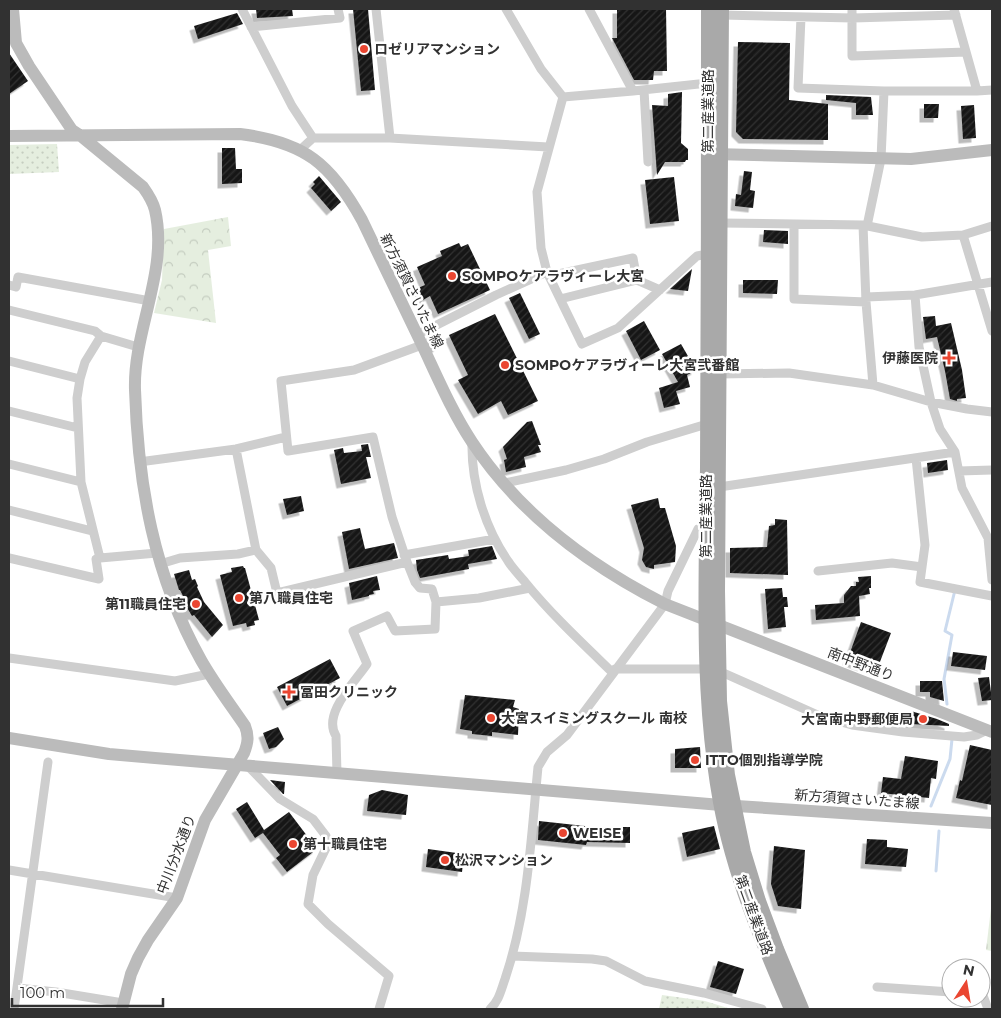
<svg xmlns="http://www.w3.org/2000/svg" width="1001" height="1018" viewBox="0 0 1001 1018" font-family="Montserrat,'Noto Sans JP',sans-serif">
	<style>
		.grass { fill: url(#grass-dots) }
		.forest { fill: url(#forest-crowns) }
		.cemetery { fill: url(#cemetery-stones) }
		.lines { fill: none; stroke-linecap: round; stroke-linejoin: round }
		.stream { stroke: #cbdaee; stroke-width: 3 }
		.building { fill: url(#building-hatch); filter: url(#shadow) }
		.street { stroke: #cecece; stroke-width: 9 }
		.secondary { stroke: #bbb; stroke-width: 12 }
		.primary { stroke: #a9a9a9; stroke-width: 14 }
		.poi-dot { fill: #ea4631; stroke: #fff; stroke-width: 2 }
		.labels { text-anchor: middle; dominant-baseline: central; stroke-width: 5; stroke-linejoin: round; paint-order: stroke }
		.poi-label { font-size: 14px; font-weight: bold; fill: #313131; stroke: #fff; text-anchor: start }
		.street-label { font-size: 14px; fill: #313131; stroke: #fff }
	</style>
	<defs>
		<pattern id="grass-dots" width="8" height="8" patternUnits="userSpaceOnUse" patternTransform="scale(1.25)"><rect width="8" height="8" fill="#e5eedf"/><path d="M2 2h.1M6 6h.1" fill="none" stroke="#c5cdc0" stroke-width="1.8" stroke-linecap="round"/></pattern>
		<pattern id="forest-crowns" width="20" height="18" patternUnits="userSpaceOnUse" patternTransform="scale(1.25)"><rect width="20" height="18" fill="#e5eedf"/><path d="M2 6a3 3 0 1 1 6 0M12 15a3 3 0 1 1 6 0" fill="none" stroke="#c5cdc0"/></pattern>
		<pattern id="cemetery-stones" width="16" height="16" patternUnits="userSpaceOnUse" patternTransform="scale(1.25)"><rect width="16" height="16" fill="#e5eedf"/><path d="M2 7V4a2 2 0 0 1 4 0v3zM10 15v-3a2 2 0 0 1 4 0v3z" fill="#c5cdc0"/></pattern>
		<pattern id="building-hatch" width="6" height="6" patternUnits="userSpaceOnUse" patternTransform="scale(1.25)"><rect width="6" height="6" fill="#181818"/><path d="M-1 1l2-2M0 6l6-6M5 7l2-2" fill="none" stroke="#313131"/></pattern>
		<filter id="shadow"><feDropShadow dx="-4.5" dy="4.5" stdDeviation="0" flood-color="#0004"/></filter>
	</defs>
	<rect width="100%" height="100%" fill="#fff"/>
	<path class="grass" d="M57,144l2,28 -50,2v-29z
		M662,995l43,6 26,8h-72z"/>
	<path class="forest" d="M228,217l3,29 -23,4 8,73 -62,-10 8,-33 2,-51z"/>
	<path class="cemetery" d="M992,900v51l-6,-1z"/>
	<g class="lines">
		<path class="stream" d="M947,704l-3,-25 8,-44 -7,-4 10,-41
			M931,806l19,-47 2,-20
			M936,871l3,-40"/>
	</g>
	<path class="building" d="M256,9h36l1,7 -36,2z
		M353,9h15l7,81 -14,1z
		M617,9h49l1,62h-13l-1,9h-19l-22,-42h5z
		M237,13l6,11 -45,15 -4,-13z
		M738,42l52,1 -1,57 39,4v36l-85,-1 -7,-7z
		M9,53l19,28 -19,13z
		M682,92l-1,51 7,6v11h-2l-1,2h-20l-8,13 -5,-70 16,1v-12z
		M826,95l45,2 2,18h-17v-12l-30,-3z
		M924,104h15l-1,14h-14z
		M974,105l2,33 -13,1 -2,-33z
		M222,148h13l1,21h6v14l-20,1z
		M744,171l8,1 -2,18 5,1 -2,17 -18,-2 1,-12 5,1z
		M319,176l22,26 -10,9 -20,-23 4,-4 -2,-2z
		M674,177l5,44 -29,3 -5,-44z
		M764,230l24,1v13l-25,-2z
		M459,243l2,4 7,-3 22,46 -52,24 -8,-18 -7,4 -3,-5 -2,-7 7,-3 -8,-18 25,-11 -2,-5z
		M692,269l-4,22 -18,-2z
		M743,280h35l-1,14 -34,-1z
		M520,293l20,41 -11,5 -20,-41z
		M495,314l43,87 -30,14 -7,-14 -23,13 -20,-34 10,-5 -19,-40z
		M935,316l1,10 15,-3 11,47 4,28 -9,1v2l-7,-2 -5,-28 -8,-34 -11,2 -3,-22z
		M644,321l16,29 -19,10 -15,-29z
		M436,332l7,12 -8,5 -7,-13z
		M681,344l15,26 -9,5 3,12 -14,4 4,13 -16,4 -5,-20 19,-6 -16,-28z
		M532,421l9,24h-3l3,7 -17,5 2,10 -20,5 -2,-12 3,-1 -4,-12 24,-25z
		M368,444l3,13h-5l5,21 -30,6 -7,-34 9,-2 1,5 18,-2 -1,-6z
		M947,460l1,10 -20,3 -1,-10z
		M301,496l3,15 -17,4 -4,-16z
		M658,498l2,10h5l11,38 -1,16 -21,3v4l-8,-2 -4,-7 2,-12 -13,-43z
		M775,519l12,1 1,55 -58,-2v-25l37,-1 2,-21 6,-1z
		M360,528l5,21 29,-6 4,15 -49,11 -7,-37z
		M492,546l5,13 -29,5 1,5 -49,9 -3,-8 -1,-10 32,-5 1,4 20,-3 -1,-6z
		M243,566l1,2h1l14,52 -5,1 1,4 -8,2 -1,-4 -13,3 -13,-51 12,-3 -1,-4z
		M189,570l3,10 3,-1 3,7 -1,1 7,15 19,23 -11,12 -18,-22 -2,1 -6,-10h2l-8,-16h-1l-5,-16z
		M377,576l3,14 -7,1 1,3 -5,1v1l-17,4 -3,-17z
		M871,576v12h-2l1,6 -11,2 1,20 -44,4 -1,-15 29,-2v-8l7,-9h5v-4h3l-1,-5z
		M782,588l1,9h4l1,10h-4l2,20 -18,2 -3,-40z
		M861,622l30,11 -13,34 -10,-4 -2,5 -19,-7z
		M953,652l34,4 -2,14 -34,-4z
		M330,659l10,19 -53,28 -10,-19z
		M989,677l3,23 -10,1 -4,-23z
		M920,681h22l2,20 -14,-4v-5h-10z
		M465,695l50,5 -2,7 6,2 -1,26 -26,-3v4l-20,-2v-3l-12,-2z
		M911,711l26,8 12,5v2l-39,-2z
		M278,727l6,12 -8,8 -7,2 -6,-16z
		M970,745l22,5v55l-36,-7 4,-18 2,1z
		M700,747l1,21h-26v-19z
		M905,756l33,5 -2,18 -5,-1 -2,20 -48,-5 2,-16 18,2z
		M270,780l15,2 -1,12h-1z
		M382,790l26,5 -2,20 -39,-4 2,-16z
		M247,802l17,28 25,-18 28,37 -30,23 -11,-14 4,-3 -17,-22 -8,5 -19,-29z
		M539,821l55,6h36v16l-43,-1 -1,3 -48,-5z
		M714,826l6,23 -33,8 -5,-24z
		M867,839l20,1v7l21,2 -2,18 -41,-3z
		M774,846l31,4 -4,59 -23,-3 -7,-22z
		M428,849l36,5 -2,18 -36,-5z
		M718,961l26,8 -8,25 -26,-7z"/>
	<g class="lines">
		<path class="street" d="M242,9l50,97 21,32
			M376,9l14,129
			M506,9l35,60 22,28
			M589,9l44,82
			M852,9v47l114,-4
			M954,9l23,82
			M722,15l131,3 103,-3
			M801,17l-3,71 86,3h93l15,-1
			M251,27l89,-9 -2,-9
			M644,90l4,72
			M563,97l70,-6 75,-8
			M300,150l13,-12h77l158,9
			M721,223l142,2 59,12 41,-2 29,-9
			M794,224v75l72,3
			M863,225l3,77 7,83
			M867,226l14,-67 3,-68
			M963,235l29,96
			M547,272l35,72 36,-16 79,-72 11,-2
			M549,276l84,-18 4,22 -77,19
			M637,280l23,10
			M9,285l7,2 2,-10 132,24
			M915,295l4,52 12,55 9,27 15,23 7,36 26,50 4,42
			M866,297l49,-2 77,-13
			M9,310l86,21 6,5 37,11
			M417,335l79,-40 51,-23 -6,-24 -4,-56 26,-95
			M101,336l-16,26 -5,17 -3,19 4,84 19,76 57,-5
			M9,361l71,18
			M719,374l70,-1 84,12 58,17 36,7 25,3
			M9,411l69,17
			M472,442c-1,41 13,86 36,119 5,8 11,14 17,21 26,32 57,61 87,90
			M236,449l20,101
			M916,458l9,87 -5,37 72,14
			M139,462l97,-13 50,-12
			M9,464l72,18
			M959,471l33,-1
			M505,483l61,-13 38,-11 43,-17 60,-18
			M719,487l236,-35
			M9,510l83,21
			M404,555l91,-16
			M9,558l90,21 -3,-20 4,-2
			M160,564l20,-6 58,-4 18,-4 15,18 6,25 130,-31 -15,-45 -19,-80 -85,14 -7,-70 73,-11 68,-25
			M818,571l74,-8 30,4
			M436,602l43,-4 51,-10
			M9,658l166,23 34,-7
			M615,669h91
			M719,671l101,45 32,9 51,7 61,5 13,-2 10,-5
			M248,766l32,33 33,20 13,17 1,10 -14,29 -5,29 20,20 61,52 -10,33
			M337,774l-1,-38c-14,-22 19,-54 31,-72l-14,-33 34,-15 8,15 40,-2 1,-27 -4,-13 -12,-1 -5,-6 -8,-20
			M9,870l168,28
			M512,956l80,3 14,2 39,20 59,12 58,16
			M877,987l74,5
			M17,988l39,4 67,11
			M981,990l7,19
			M14,1009l34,-247
			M490,1009c9,-8 11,-19 15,-30 23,-68 26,-141 33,-212l9,-15 20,-17 98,-131 3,-13 30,-62 9,-2"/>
		<path class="secondary" d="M13,9l3,34 13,23 43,64 9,6 62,51c5,7 10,15 12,23 14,61 -22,120 -20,180 3,95 19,186 66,270 13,23 29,44 44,66 4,10 3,17 -1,27l-39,67 -28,78 -29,42 -10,18 -7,16 -9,35
			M9,136l231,-2c65,8 91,30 122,86 21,44 42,87 63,131 14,30 28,62 47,91 47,71 118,124 193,162l327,128
			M713,154l198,5 81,-9
			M9,738l100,16 46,4 566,47 271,18"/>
		<path class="primary" d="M708,9c0,153 0,305 -1,458 -1,112 -7,225 13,335 13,72 42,140 71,207
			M722,9l-4,582 2,110 8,74 16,77 15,49 18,48 25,60"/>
	</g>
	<g class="poi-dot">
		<circle cx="364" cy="49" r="5"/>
		<circle cx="452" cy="276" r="5"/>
		<path d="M946.5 350.5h5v5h5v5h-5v5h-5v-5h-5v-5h5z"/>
		<circle cx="505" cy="365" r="5"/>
		<circle cx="239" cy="598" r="5"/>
		<circle cx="196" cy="604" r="5"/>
		<path d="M286.5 684.5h5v5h5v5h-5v5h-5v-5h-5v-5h5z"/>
		<circle cx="491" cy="718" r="5"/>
		<circle cx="923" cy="719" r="5"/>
		<circle cx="695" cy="760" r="5"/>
		<circle cx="563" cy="833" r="5"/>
		<circle cx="293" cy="844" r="5"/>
		<circle cx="445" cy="860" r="5"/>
	</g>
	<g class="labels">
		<g class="poi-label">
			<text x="374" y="49">ロゼリアマンション</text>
			<text x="462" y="276">SOMPOケアラヴィーレ大宮</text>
			<text x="938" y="358" text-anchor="end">伊藤医院</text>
			<text x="515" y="365">SOMPOケアラヴィーレ大宮弐番館</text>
			<text x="249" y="598">第八職員住宅</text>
			<text x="186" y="604" text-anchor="end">第11職員住宅</text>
			<text x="300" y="692">冨田クリニック</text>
			<text x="501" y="718">大宮スイミングスクール 南校</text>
			<text x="913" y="719" text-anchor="end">大宮南中野郵便局</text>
			<text x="705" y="760">ITTO個別指導学院</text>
			<text x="573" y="833">WEISE</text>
			<text x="303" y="844">第十職員住宅</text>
			<text x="455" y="860">松沢マンション</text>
		</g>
		<g class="street-label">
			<text transform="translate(708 111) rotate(-90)">第二産業道路</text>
			<text transform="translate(412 291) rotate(64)">新方須賀さいたま線</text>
			<text transform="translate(706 516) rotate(-90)">第二産業道路</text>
			<text transform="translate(861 664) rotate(21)">南中野通り</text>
			<text transform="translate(857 799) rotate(4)">新方須賀さいたま線</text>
			<text transform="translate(176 854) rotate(-69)">中川分水通り</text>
			<text transform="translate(754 915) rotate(70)">第二産業道路</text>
		</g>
	</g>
	<rect width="1001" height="1018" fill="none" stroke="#313131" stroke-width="20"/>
	<g transform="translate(966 983) rotate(12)"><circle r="24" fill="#ffffff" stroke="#adadad"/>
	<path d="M0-4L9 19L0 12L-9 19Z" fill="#ea4631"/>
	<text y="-8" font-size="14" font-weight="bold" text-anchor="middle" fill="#313131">N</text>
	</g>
	<path d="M12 998v8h151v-8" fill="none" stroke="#313131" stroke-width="2.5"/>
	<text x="20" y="998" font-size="15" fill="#313131" stroke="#ffffff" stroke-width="4" paint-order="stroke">100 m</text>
</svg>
